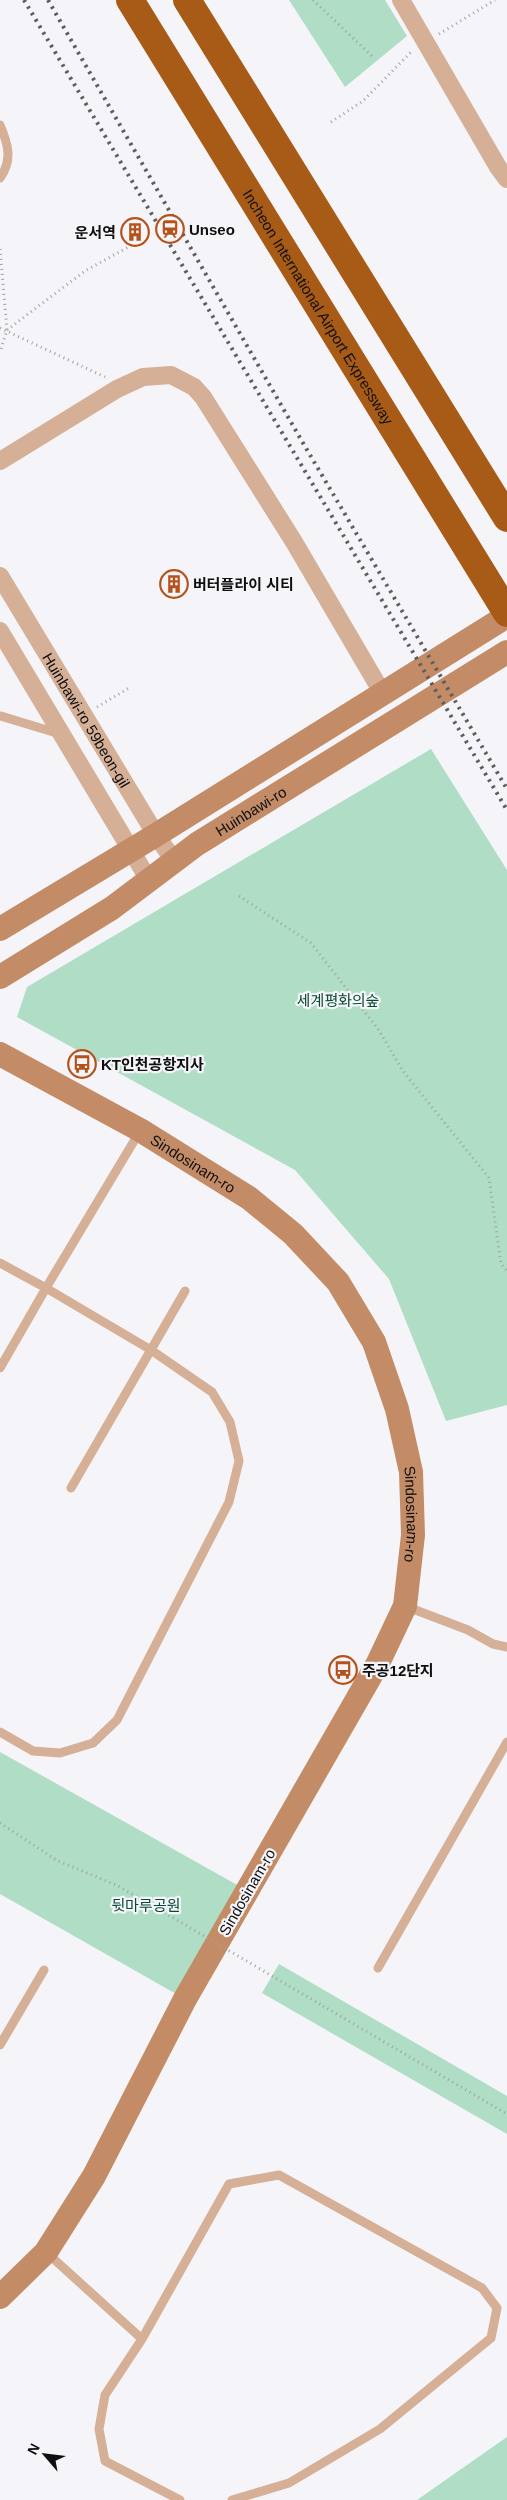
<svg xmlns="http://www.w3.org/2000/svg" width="507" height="2500" viewBox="0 0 507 2500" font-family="Arial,'Noto Sans KR',sans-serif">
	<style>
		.green { fill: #afddc5 }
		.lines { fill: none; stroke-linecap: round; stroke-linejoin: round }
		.path { stroke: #a1a1a4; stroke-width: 3; stroke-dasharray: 1 4; stroke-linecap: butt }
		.lane { stroke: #d5af96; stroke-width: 9 }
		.street { stroke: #d5af96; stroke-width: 18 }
		.secondary { stroke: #c38c66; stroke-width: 24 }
		.highway { stroke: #a75b17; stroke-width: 28 }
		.rail { stroke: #5e5e60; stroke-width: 4; stroke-dasharray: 2.5 5; stroke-linecap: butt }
		.path-bridge { stroke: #a1a1a4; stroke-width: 3; stroke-dasharray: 1 4; stroke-linecap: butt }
		.labels { text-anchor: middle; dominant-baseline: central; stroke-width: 4.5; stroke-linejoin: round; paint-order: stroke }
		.poi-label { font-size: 15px; font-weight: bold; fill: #0f0f10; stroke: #f5f5f9; text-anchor: start }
		.street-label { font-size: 15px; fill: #0f0f10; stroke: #f5f5f9 }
		.park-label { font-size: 15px; fill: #074b33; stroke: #f5f5f9 }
	</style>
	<rect width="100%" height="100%" fill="#f5f5f9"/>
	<path class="green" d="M289,0h96l22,36 -62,51z
		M431,749l76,121v535l-61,16 -57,-142 -94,-109 -278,-153 10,-30z
		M0,1752l248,139 -63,108 -185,-105z
		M279,1964l228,132v38l-245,-141z
		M507,2437v63h-90z"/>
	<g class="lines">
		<path class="path" d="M313,0l60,57
			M439,34l56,-34
			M331,122l32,-21 48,-49
			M0,249l7,81 -7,22
			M0,328l105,49
			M7,330l78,-59 47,-26
			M97,707l32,-19
			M239,896l72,47 67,86 25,42 86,107 12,86 6,7
			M0,1823l56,37 60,25 44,25
			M323,2006l184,108"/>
		<path class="lane" d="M0,178c13,-18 8,-34 0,-53
			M1,716l59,18
			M0,1263l46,25 94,-157
			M0,1368l46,-80 105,62 61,42 18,30 9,39 -10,41 -112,218 -24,23 -33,10 -27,-2 -33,-19
			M71,1488l114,-197
			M405,1606l63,24 25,14 14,3
			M378,1968l129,-226
			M0,2045l44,-75
			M46,2252l96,87
			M180,2500l-75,-39 -6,-32 6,-34 37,-56 87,-155 50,-9 203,113 15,20 -6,30 -111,91 -91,54 -57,17"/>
		<g class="street">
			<path d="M401,0l97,167 9,12"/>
			<path d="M0,461l117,-72 26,-12 28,-2 23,12 9,10 91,145 89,152"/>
			<path id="s1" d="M0,576l156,259 19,27"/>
			<path d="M0,631l150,251"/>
		</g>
		<g class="secondary">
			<path d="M0,929l156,-94 351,-219"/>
			<path id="s2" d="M0,977l112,-69 85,-64 310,-192"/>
			<path id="s3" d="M0,1054l140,76 109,68 44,36 45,48 36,60 23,67 14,63 2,63 -8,71 -27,57 -193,336 -91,177 -48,76 -46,45"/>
		</g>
		<g class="highway">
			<path id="s4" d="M130,0l377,613"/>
			<path d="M187,0l320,518"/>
		</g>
		<path class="rail" d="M24,0l483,810
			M48,0l255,443 204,346"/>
		<path class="path-bridge" d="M160,1910l163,96"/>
	</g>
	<defs>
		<symbol id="station-ring" viewBox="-11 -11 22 22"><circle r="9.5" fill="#f5f5f9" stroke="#b5521b" stroke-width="1.5"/><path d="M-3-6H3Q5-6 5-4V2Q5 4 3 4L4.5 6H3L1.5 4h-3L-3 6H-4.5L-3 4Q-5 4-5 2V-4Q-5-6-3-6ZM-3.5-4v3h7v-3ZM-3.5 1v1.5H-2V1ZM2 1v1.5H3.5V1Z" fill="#b5521b"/></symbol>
		<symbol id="building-ring" viewBox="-11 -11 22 22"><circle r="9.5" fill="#f5f5f9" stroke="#b5521b" stroke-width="1.5"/><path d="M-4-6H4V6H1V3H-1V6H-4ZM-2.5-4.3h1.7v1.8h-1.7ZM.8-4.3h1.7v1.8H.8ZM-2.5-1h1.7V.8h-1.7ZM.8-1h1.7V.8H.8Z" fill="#b5521b"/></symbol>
		<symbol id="bus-ring" viewBox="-11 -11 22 22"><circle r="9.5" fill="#f5f5f9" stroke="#b5521b" stroke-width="1.5"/><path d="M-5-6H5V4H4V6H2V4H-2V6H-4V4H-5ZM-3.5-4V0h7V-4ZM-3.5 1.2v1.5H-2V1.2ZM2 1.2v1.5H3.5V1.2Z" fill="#b5521b"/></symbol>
	</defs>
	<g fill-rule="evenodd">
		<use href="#station-ring" x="154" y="213" width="32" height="32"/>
		<use href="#building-ring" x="119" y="216" width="32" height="32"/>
		<use href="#building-ring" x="158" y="568" width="32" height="32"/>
		<use href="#bus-ring" x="66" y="1048" width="32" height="32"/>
		<use href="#bus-ring" x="327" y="1654" width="32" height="32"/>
	</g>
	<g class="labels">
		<g class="poi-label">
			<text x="189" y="229">Unseo</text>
			<text x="116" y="232" text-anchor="end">운서역</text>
			<text x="193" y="584">버터플라이 시티</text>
			<text x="101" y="1064">KT인천공항지사</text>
			<text x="362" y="1670">주공12단지</text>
		</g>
		<g class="street-label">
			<text stroke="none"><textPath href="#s4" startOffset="360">Incheon International Airport Expressway</textPath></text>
			<text stroke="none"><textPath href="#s1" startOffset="168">Huinbawi-ro 59beon-gil</textPath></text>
			<text stroke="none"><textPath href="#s2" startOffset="301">Huinbawi-ro</textPath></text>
			<text stroke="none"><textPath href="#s3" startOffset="222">Sindosinam-ro</textPath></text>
			<text stroke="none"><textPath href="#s3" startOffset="658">Sindosinam-ro</textPath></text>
			<text transform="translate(247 1892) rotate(-60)">Sindosinam-ro</text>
		</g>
		<g class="park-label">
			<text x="338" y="1000">세계평화의숲</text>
			<text x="146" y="1905">뒷마루공원</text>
		</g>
	</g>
	<g transform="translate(45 2455) rotate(298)" stroke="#f5f5f9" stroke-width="4" paint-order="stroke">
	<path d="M0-4L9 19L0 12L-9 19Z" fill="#0f0f10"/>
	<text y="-8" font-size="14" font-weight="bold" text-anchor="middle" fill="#0f0f10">N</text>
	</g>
</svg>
